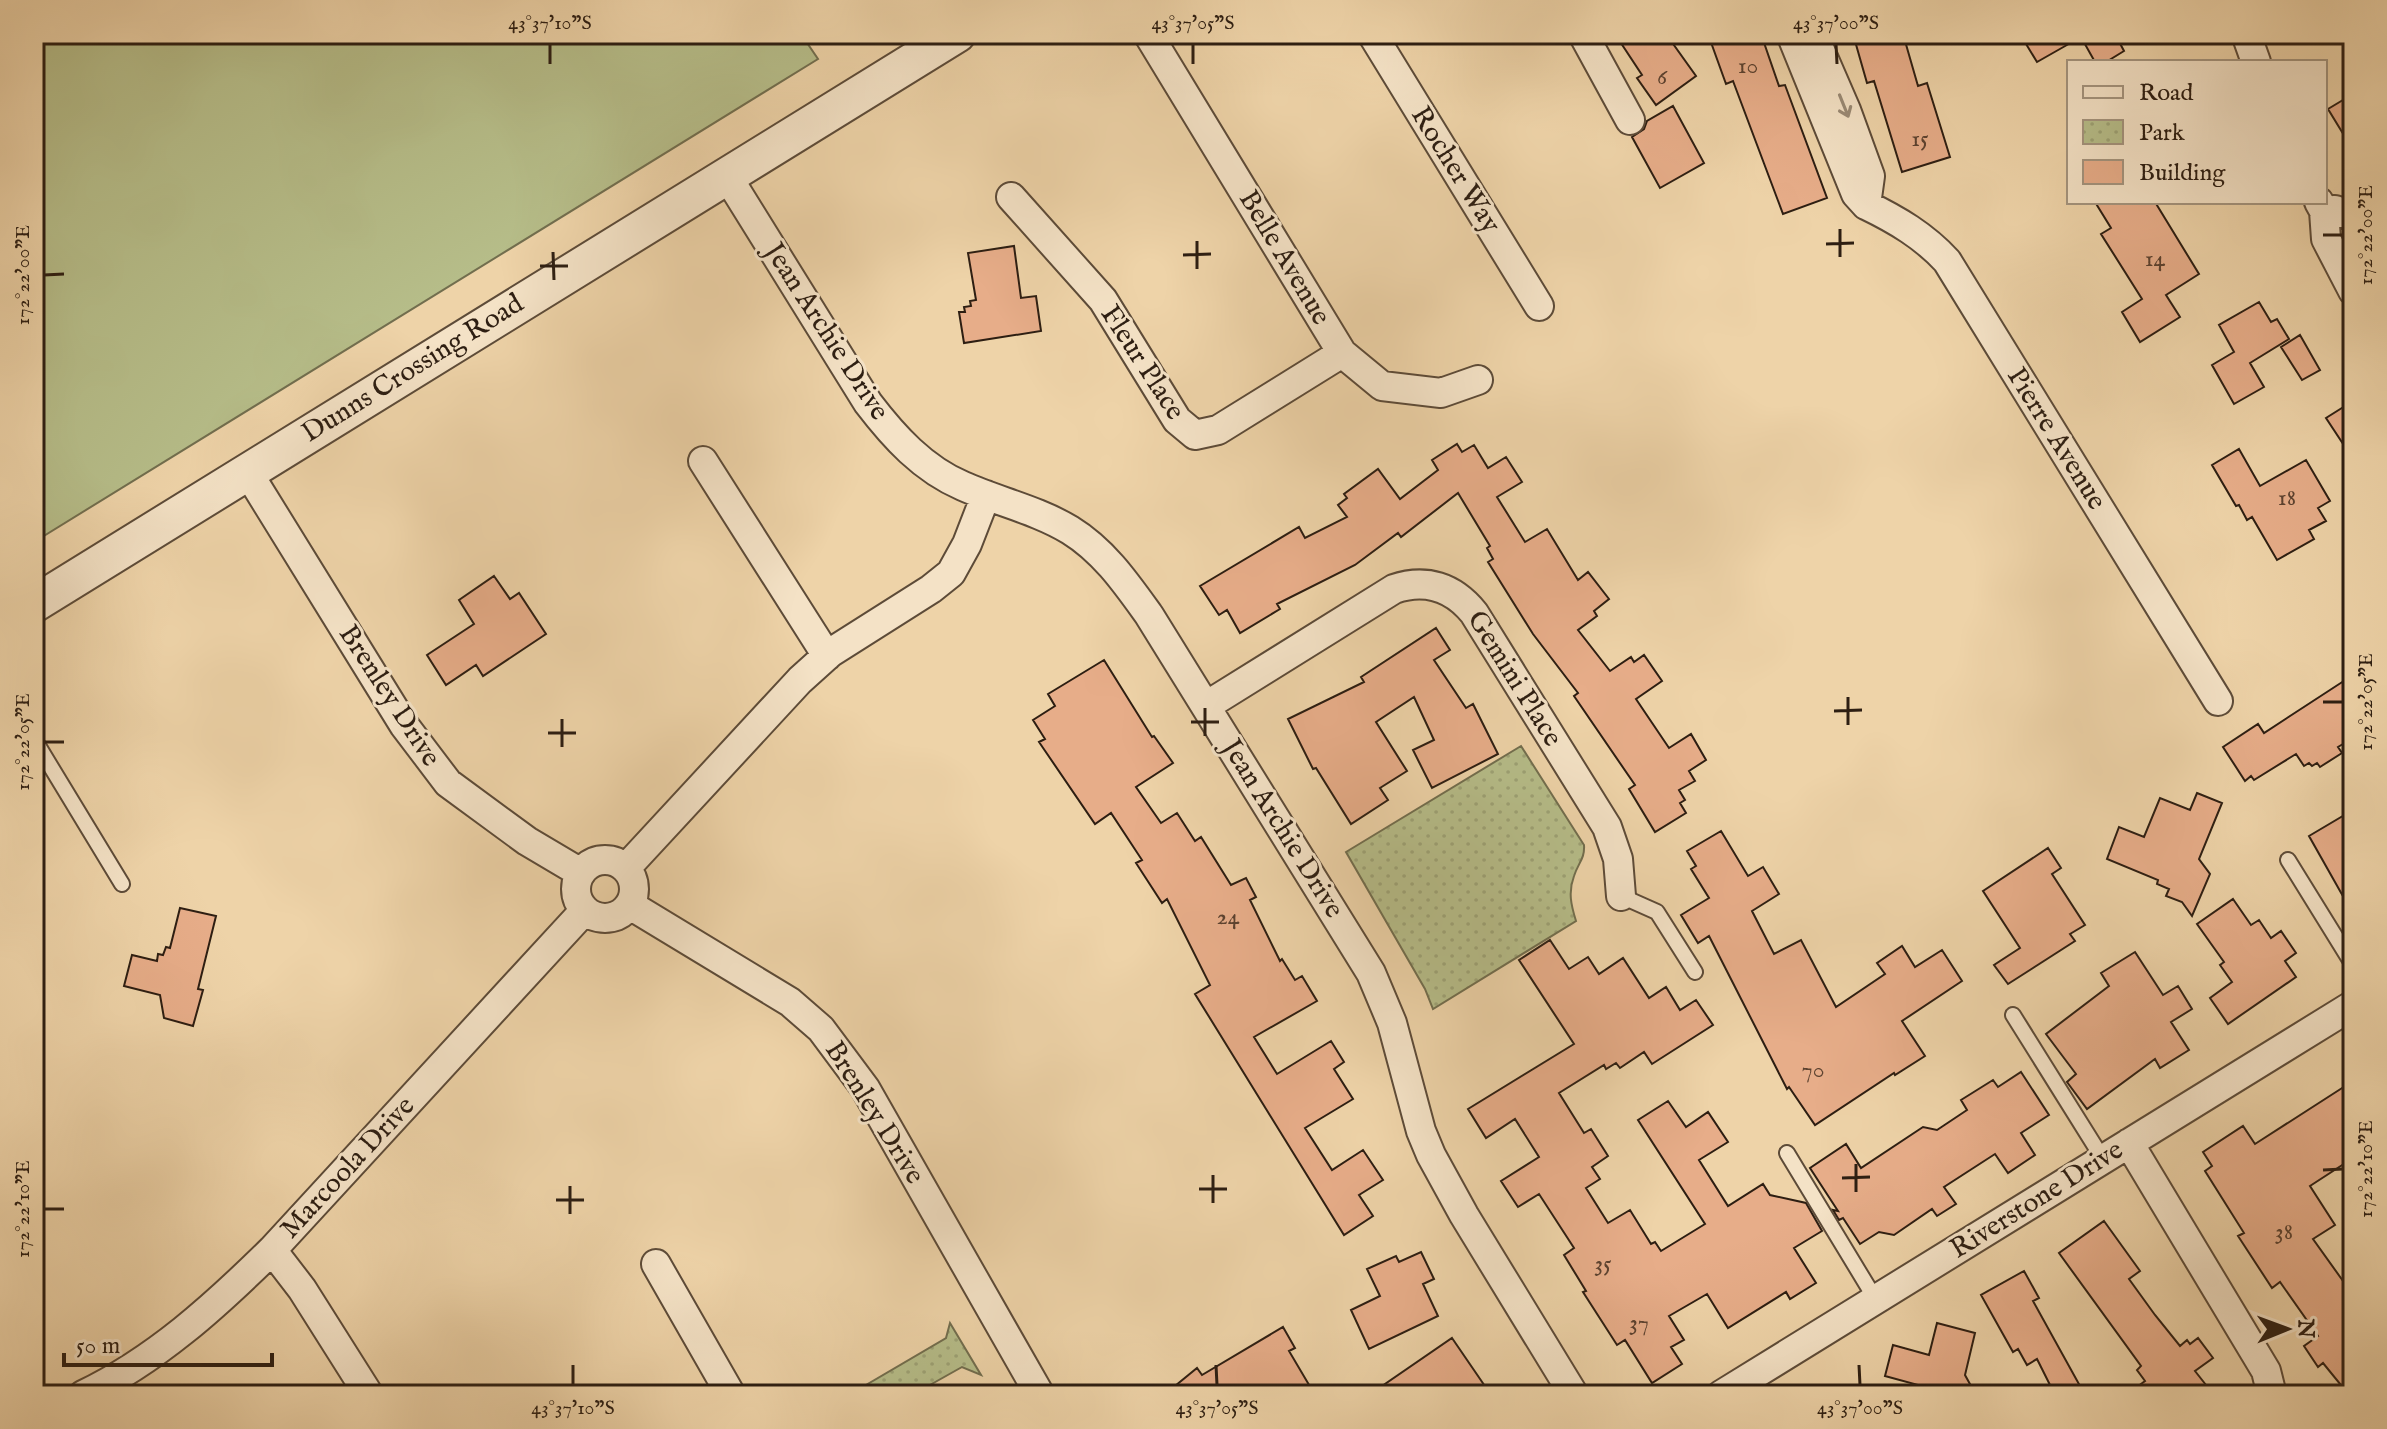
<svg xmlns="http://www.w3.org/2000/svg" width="2387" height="1429" viewBox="0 0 2387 1429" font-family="'IM FELL English',serif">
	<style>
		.green { fill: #b6bd89; stroke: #726e4e; stroke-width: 2 }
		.park { fill: url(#park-dots); stroke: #726e4e; stroke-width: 2 }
		.building { fill: #e7ad89; stroke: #2d1e12; stroke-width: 2 }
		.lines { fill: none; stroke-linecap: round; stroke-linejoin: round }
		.service-casing { stroke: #5d4b38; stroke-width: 18 }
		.minor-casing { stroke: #5d4b38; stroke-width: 32 }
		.tertiary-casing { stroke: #5d4b38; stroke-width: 40 }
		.service { stroke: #f4e2c6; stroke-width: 14 }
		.minor { stroke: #f4e2c6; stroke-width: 28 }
		.tertiary { stroke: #f4e2c6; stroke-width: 36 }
		.oneway { stroke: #9a8a75 }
		.ticks { fill: none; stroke: #2d1e12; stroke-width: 3 }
		.labels { text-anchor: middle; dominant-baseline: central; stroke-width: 6; stroke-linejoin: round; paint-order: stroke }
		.number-label { font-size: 24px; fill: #5c4230 }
		.street-label { font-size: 28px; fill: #2d1e12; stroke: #f4e2c6 }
		.neatline { fill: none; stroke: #2d1e12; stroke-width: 3 }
		.ticks-label { font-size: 20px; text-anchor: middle; fill: #2d1e12 }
	</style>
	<defs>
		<pattern id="park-dots" width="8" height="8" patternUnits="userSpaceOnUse" patternTransform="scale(2)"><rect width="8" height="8" fill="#b6bd89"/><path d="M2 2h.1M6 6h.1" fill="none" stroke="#9da275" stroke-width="1.8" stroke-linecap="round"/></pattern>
	</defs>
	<rect width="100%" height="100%" fill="#eed3a8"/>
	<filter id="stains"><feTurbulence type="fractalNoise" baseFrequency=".0025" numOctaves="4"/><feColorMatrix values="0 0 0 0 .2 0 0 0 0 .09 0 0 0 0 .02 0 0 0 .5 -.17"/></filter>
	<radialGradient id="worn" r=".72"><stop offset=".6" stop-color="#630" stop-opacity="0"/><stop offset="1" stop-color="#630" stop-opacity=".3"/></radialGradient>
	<path class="green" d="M34,34h767l17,25 -784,483z"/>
	<path class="park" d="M1521,746l63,99c1,14 -6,18 -10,31 -6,16 -3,29 2,45l-143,88 -8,-20 -79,-137z
		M950,1323l31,52 -19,-8 -50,28h-63l97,-57z"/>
	<path class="building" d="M1615,34h51l30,42 -40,29 -19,-27 5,-3z
		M1708,34h53l18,52 6,-1 42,113 -44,16 -50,-133 -7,3z
		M1853,34h50l15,52 9,-3 23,74 -48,15 -28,-91 -7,2z
		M2020,34h95l9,17 -18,11h-11l-14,-25 -44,25z
		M2353,94v56l-25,-41z
		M1673,106l31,57 -44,25 -28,-51 12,-8 3,-8z
		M2095,202h60l44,72 -33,21 14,22 -40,25 -18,-30 20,-13 -41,-65 10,-6z
		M1014,246l7,52 15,-2 5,35 -77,12 -5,-31h6l-1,-5 7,-1 -1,-5 6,-1 -8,-47z
		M2259,302l12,20 6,-3 12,20 -39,24 14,24 -30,17 -22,-39 22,-13 -15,-27z
		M2300,335l20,35 -18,10 -21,-33z
		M2353,401v58l-27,-41z
		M1457,444l5,8 12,-7 14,23 18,-11 16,25 -25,15 28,45 22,-13 31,51 10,-8 21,27 -15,12 3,5 -19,14 32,41 21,-14 3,5 10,-7 18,26 -26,18 33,49 22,-14 15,26 -17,11 6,10 -16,9 6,10 -5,3 6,10 -31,19 -26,-43 6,-4 -61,-89 4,-3 -45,-59 -45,-72 5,-3 -6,-11 3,-2 -32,-53 -57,44 -3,-4 -43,32 -78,39 3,5 -40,24 -13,-23 -8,5 -19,-29 99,-59 6,11 42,-21 -9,-12 9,-7 -3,-4 34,-25 22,30 38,-29 -6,-10z
		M2239,449l21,37 46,-26 24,41 -12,7 8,13 -17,9 5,9 -37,21 -25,-43 -5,3 -8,-15 -3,1 -24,-41z
		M494,576l16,23 9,-6 27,41 -63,42 -7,-11 -30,20 -19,-30 47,-31 -15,-24z
		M1436,628l14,22 -16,10 32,48 7,-4 25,50 -66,34 -19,-38 21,-10 -20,-43 -38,25 31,49 -27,17 8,12 -37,24 -35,-56 -3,1 -25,-50 76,-37 -3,-5z
		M1104,660l48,77 2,-1 19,27 -37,24 25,36 16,-10 18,28 6,-4 30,48 15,-7 10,19 -6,3 30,61 2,-2 13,21 7,-4 15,25 -63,36 23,37 54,-33 13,21 -10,7 19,30 -48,29 27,42 31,-20 20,30 -24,15 14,21 -29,19 -149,-241 15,-9 -43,-86 -5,4 -26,-40 6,-3 -31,-47 -16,11 -56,-82 6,-3 -12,-19 22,-14 -7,-12z
		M2353,675v63l-15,9 4,6 -22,14 -3,-4 -5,3 -3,-3 -5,3 -8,-12 -42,26 -3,-4 -6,5 -22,-34 35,-23 6,9z
		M2197,793l25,10 -23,56 11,15 -18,42 -10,-14 -16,-6 3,-7 -12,-5 1,-4 -51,-21 12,-32 25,10 16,-39 30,12z
		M2353,810v104l-44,-78z
		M1721,831l27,45 15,-9 16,27 -27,17 22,43 27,-14 35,67 49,-33 -8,-11 25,-17 13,21 27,-17 20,31 -60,40 23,35 -30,19 -1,-2 -79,52 -26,-38 -2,2 -78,-153 -11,7 -17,-28 28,-17 -18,-29 5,-3 -9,-15z
		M2048,848l13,20 -9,6 33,51 -15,9 5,7 -67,43 -14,-19 26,-17 -37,-57z
		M2233,899l18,26 8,-5 12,18 10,-7 15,22 -11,8 11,16 -68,47 -18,-26 22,-16 -12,-17 4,-3 -27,-38z
		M180,908l36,8 -18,73 5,1 -10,36 -29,-8 -4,-23 -36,-9 8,-31 25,6 1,-7 5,1 3,-8 4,1z
		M1550,940l19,29 19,-12 11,17 24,-16 26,40 17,-11 14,23 16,-10 17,25 -61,39 -8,-12 -24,16 -4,-5 -10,6 -2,-4 -45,28 25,40 7,-4 17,27 -16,11 8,12 -14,9 22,35 22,-13 21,34 4,-2 6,9 44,-27 -67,-104 30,-19 18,26 22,-15 20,30 -29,18 29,46 35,-22 7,11 36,8 16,28 -28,17 22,35 -26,16 -4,-7 -58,36 -21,-34 -38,22 15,24 -13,7 11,17 -30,19 -27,-43 -8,5 -34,-53 3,-1 -22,-36 10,-7 -35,-54 -21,13 -17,-26 38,-24 -24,-38 -29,19 -18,-29 106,-65 -55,-84z
		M2135,952l28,43 15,-9 14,23 -21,13 18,28 -29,18 -5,-9 -68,50 -20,-27 9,-8 -30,-40 63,-48 -8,-13z
		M2021,1072l28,43 -28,18 14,22 -27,18 -13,-19 -51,33 12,17 -19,12 -5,-7 -38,26 -15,-3 -19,12 -17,-26 -4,2 -6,-10 5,1 -28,-43 36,-24 15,24 62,-41 14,3 30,-20 -6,-10 32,-20 5,7z
		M2353,1081v77l-43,28 25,39 -22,14 40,56v100h-4l-26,-32 -5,4 -14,-21 14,-10 -38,-54 -8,6 -34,-52 6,-3 -39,-62 7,-5 -9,-14 40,-26 12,18z
		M2104,1221l36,50 -11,8 26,36 25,31 7,-6 3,4 8,-6 15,20 -18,13 11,14 -14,10h-66l19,-14 -8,-11 4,-4 -82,-113z
		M1421,1252l13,27 -11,5 15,32 -69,33 -18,-39 29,-14 -13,-27 29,-13 3,6z
		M2024,1271l15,27 -6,3 52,94h-30l-18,-36 -10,6 -9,-16 -5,3 -32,-57z
		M1937,1323l38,10 -10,42 11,20h-49l-5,-9 -37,-10 8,-31 36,10z
		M1283,1327l12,21 -6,3 26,44h-151l33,-27 5,7z
		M1452,1338l39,57h-122z"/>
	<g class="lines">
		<defs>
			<path id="service" d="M34,739l88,145
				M2288,860l65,105
				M1621,896l36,16 38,60
				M2013,1015l90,144
				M1787,1153l89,147"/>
			<path id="minor" d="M1148,34l194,319 40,33 59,7 37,-13
				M1372,34l167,272
				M1583,34l47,86
				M1791,34l65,160 10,11 4,-29 -24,-66 -33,-76
				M2246,34l10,28
				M727,176l141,227c26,34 55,66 95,83 36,16 74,24 107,44 34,21 56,53 79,85l222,358 21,50 29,108 10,24 33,60 110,180
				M1011,197l92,103 74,120 18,15 23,-5 124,-77
				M2319,202l5,9 2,28 27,52
				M1866,205c31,15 58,31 81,56l271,440
				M2324,211l11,-1 18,6
				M703,461l124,195
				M247,471l157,254 44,58 79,58 54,32
				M1206,706l188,-117c32,-11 59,-2 80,24l133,214 11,32 3,37
				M576 889a29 29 0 1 1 58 0a29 29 0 1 1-58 0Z
				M626,868l174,-188 30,-27 101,-64 20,-16 16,-29 19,-49
				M630,905l160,97 31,27 44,59 175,307
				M2129,1143l137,228 6,24
				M272,1250l30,39 67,106
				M656,1264l75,131
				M83,1395c73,-35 132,-89 189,-145l313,-340
				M1721,1395l632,-390"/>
			<path id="tertiary" d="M34,604l923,-570"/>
		</defs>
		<use href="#service" class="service-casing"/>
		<use href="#minor" class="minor-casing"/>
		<use href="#tertiary" class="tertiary-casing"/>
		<use href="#service" class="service"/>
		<use href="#minor" class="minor"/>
		<use href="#tertiary" class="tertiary"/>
	</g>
	<defs><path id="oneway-shaft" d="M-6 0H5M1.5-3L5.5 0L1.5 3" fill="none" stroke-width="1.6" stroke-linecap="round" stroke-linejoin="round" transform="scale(2)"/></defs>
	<use class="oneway" href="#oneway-shaft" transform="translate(1844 106) rotate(68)"/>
	<path class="ticks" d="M550,44v20M1193,44v20M1836,44l1,20M1840,229v28M2323,235h20M1197,241v28M1826,244l28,-1M553,252l1,28M1183,255l28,-1M540,266h28M44,275l20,-1M1848,697v28M2323,702h20M1205,708v28M1834,711l28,-1M562,719v28M1191,722h28M548,733h28M44,742h20M1856,1164v28M2323,1170l20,-1M1213,1175v28M1842,1178l28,-1M570,1186v28M1199,1189h28M556,1200h28M44,1209h20M573,1365v20M1216,1365l1,20M1859,1365l1,20"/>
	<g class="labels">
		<g class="number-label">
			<text x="1748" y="66">10</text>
			<text x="1662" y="77">6</text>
			<text x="1920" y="139">15</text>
			<text x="2155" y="259">14</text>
			<text x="2287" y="498">18</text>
			<text x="1228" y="917">24</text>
			<text x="1813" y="1070">70</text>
			<text x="2284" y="1232">38</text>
			<text x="1603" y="1264">35</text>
			<text x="1639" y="1323">37</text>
		</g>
		<g class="street-label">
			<text transform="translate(1455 170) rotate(58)">Rocher Way</text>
			<text transform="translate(1284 258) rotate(59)">Belle Avenue</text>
			<text transform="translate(826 332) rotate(57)">Jean Archie Drive</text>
			<text transform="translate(1142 363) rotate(57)">Fleur Place</text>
			<text transform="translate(413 369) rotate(-32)">Dunns Crossing Road</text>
			<text transform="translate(2056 439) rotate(58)">Pierre Avenue</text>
			<text transform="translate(1514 679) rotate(58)">Gemini Place</text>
			<text transform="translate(389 696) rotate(57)">Brenley Drive</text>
			<text transform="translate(1282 829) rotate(58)">Jean Archie Drive</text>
			<text transform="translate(874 1113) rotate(58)">Brenley Drive</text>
			<text transform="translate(348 1168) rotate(-47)">Marcoola Drive</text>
			<text transform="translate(2037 1200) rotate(-32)">Riverstone Drive</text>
		</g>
	</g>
	<rect width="2387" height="1429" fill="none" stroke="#eed3a8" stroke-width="88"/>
	<rect x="2067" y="60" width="260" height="144" fill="#f4e2c6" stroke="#a4947e" stroke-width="2"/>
	<rect x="2083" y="86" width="40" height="12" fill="#f4e2c6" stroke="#a4947e" stroke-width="2"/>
	<text x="2139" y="100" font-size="24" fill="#2d1e12">Road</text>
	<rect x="2083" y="120" width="40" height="24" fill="url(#park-dots)" stroke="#a4947e" stroke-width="2"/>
	<text x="2139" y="140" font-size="24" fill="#2d1e12">Park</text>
	<rect x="2083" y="160" width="40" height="24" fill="#e7ad89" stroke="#a4947e" stroke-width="2"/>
	<text x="2139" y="180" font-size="24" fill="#2d1e12">Building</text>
	<g transform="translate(2287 1329) rotate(89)" stroke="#f4e2c6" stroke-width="6" paint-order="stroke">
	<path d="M0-6L14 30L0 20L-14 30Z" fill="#2d1e12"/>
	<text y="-12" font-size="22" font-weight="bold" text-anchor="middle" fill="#2d1e12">N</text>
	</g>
	<path d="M64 1353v12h208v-12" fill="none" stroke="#2d1e12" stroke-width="4"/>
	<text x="76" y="1353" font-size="24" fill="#2d1e12" stroke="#f4e2c6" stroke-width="6" paint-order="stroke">50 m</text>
	<rect x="44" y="44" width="2299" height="1341" class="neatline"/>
	<g class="ticks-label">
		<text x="550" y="29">43°37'10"S</text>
		<text x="1193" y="29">43°37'05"S</text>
		<text x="1836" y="29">43°37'00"S</text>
		<text transform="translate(2365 235) rotate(-90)" y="7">172°22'00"E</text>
		<text transform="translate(22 275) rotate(-90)" y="7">172°22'00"E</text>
		<text transform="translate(2365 702) rotate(-90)" y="7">172°22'05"E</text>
		<text transform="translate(22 742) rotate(-90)" y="7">172°22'05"E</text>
		<text transform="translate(2365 1169) rotate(-90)" y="7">172°22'10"E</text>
		<text transform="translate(22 1209) rotate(-90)" y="7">172°22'10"E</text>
		<text x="573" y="1414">43°37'10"S</text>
		<text x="1217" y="1414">43°37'05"S</text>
		<text x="1860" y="1414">43°37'00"S</text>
	</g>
	<rect width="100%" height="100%" filter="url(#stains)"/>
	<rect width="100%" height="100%" fill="url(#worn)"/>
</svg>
